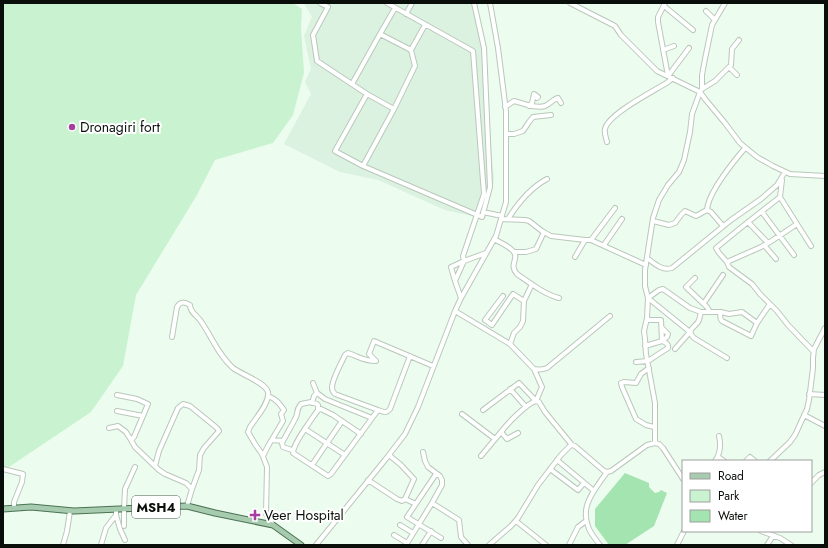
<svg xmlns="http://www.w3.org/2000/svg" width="828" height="548" viewBox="0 0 828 548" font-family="Jost,sans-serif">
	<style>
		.built { fill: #dcf2e0 }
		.green { fill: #c9f3d0 }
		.water { fill: #a4e4b0 }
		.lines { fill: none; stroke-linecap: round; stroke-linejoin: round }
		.minor-casing { stroke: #b9c8bb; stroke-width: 6 }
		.major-casing { stroke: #4a7253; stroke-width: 7 }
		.minor { stroke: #fff; stroke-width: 4 }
		.major { stroke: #a7cbaf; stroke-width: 5 }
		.poi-dot { fill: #a63ea0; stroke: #fff; stroke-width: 1.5 }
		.labels { text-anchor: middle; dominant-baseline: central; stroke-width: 4; stroke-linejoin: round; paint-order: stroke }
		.shield { fill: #fff; stroke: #535654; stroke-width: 1 }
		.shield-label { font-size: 13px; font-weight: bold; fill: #090e0a }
		.poi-label { font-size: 14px; fill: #090e0a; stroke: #fff; text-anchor: start }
	</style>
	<rect width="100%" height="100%" fill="#ecfcee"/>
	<path class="built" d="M304,3h171l8,49 11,128 -9,39 -40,-9 -67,-30 -38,-8 -56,-28 27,-50 -6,-12 6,-13 -7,-33 8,-19z"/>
	<path class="green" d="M3,3h290l9,6 -1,18 3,46 -11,42 -20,28 -58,17 -18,35 -61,100 -13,71 -32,46 -88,59z"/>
	<path class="water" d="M625,473l24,10v4l6,6 4,-1 2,-2 6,3 -13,33 -29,19h-16l-14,-19v-17z"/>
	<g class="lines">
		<defs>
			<path id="minor" d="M320,3l8,4 -15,28 4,26 50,33
				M387,3l86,48 11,143 -21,62 1,5 -9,20
				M570,3l45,23 6,9 36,36 43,21 2,-3v-14l3,-16 7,-34 13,-22
				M665,3l-7,14v5l10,54
				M664,6l29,24
				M706,11l9,9
				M406,14l6,-11
				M380,34l15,-26
				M663,50l11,-4
				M729,67l8,8
				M668,76l21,-28
				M352,84l28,-50 31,16
				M702,89l13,-8 16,-16 1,-16 7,-9
				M529,106l3,-3 2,-9 4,3 -1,1
				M505,107l9,-6c10,2 20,8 31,5 5,-2 8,-7 13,-8l3,5
				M394,109l-27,-15 -32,57 28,15 119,51 8,-30 -6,-139 -10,-45
				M506,134h8l9,-3 6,-9 4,-5 18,-2
				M607,142c-1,-4 -3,-9 -2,-13 3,-15 49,-38 63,-47l5,-4
				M363,166l31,-57 21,-43 -4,-16 14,-25
				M780,197l2,-17
				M707,210c1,-17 27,-49 38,-62
				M483,212l19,4
				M762,212l32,43
				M501,219l24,1 4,1 13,10 9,5 34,4
				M508,219c10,-16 22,-31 39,-40
				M653,221l16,4 6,-2 6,-8 4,-4 11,5 11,-6 4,2 12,14
				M748,222l20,21
				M797,224l14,22
				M494,239c5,3 15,7 19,12 7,8 -5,13 4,23 13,9 27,20 42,24
				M591,240l24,-32
				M604,245l18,-26
				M764,245l12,14
				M514,252h12l10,-3 8,-17
				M575,257l10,-17h6l55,25
				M647,258c8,6 15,13 25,10l59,-48 30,-21 16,-14 8,-13
				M727,262l-8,-9 -3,-5 27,-22 37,-29 17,27 -27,18 -9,5 -34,15 2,5 23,17 8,10 17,17 11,14 25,26
				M695,278l-9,9 21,20 3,5
				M503,296l-18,24 7,5 21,-31 11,7
				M461,298l-6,-17 -4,-14 13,-6 22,-8
				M704,303l19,-28
				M455,311l55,33
				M701,312c-1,3 -1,7 -3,10 -4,6 -12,8 -4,16l33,20
				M721,312c-1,3 -1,7 1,9l29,15 6,-13
				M172,337l5,-30c3,-6 8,-5 13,-2 0,7 6,10 10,15 11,15 18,35 33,48 8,6 33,15 35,24 2,11 -13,27 -18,35l-2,5 7,12 7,10 5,13 -1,47 7,11
				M645,346l17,-5 -1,-21h-14
				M675,349l15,-17 -42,-34 11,-8 4,-1 27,19 11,4h20l8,2 13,-2 15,11 13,-19
				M410,356l-20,53c-4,5 -6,3 -12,1l-43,-16c-2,-2 -3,-3 -3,-6 0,-9 9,-24 13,-33l3,-2c12,4 15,8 28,8l-7,-7 5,-13 59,25
				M636,362l12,-1 20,-13c1,-4 -3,-6 -6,-7l5,-4 1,-3 -6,-6
				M649,368l-8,6 -5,9 -12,-1 -3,1 1,4 14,32 10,6 8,2
				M534,369c5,1 8,1 13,-1l63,-52
				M313,383l4,10 8,6 47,19
				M510,389l16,18
				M809,394l16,1
				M117,395l20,4 11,5 -14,33 -3,3 4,7 24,23 6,4 21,9 6,6
				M312,403l2,-7 3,-3
				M483,410l36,-27 17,18 3,1 6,10 27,33
				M117,411l26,5
				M462,414l33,25
				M804,415l21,11
				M109,428l9,-2 8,6 5,8
				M305,429l40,26
				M518,433l-11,6 -6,-7c6,-8 26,-29 35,-31l6,-14 -8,-18 -24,-25 4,-11 6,-6 3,-6 1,-20 8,-17
				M361,434l-28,-19 -12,-6 -3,1c-6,9 -25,33 -25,43l32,21 3,2 3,-2 47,-64
				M272,440l11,1
				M655,443v-40l-9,-49 -1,-15 -1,-8 3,-13 1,-20 -3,-12v-16l8,-52 6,-18 9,-15 11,-13 5,-12 6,-28 2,-18 8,-22 5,7 20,24 15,20 17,14 16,9 17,8 35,2
				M292,450l-9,-3 -1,-4c4,-8 9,-16 13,-24 4,-6 0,-8 6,-15l10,-2 6,2 1,1v5
				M389,455l12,10 13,14 -9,20 11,5
				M263,456l5,-10 15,-25 -2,-7 3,-4c-5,-7 -8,-11 -16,-14
				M481,456l20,-24
				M718,457l6,4
				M557,460l37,31
				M715,461c6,-8 6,-16 4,-25
				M746,461l4,-4 5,4
				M770,461l20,-19 5,-7 12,-26 2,-9 4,-32v-10l1,-9 11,-21
				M312,465l30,-44
				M155,466l4,-15 11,-25 8,-18 5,-4 7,2 27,22 2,3 -15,17 -4,7 -1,15 -7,19 -5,17
				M3,469l20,5 -1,8 -8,20v6
				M550,469l28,21 6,-7
				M436,474l-29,43 34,21
				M368,480l29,19 5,2 3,-2
				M811,483l8,-8 6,-3
				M432,503l27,17 2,17 7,8
				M116,515l4,14 5,11
				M516,521l30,24
				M400,525l13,8
				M124,526v-17l1,-20 10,-22
				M761,531l19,7 11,7
				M394,535l13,8
				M63,545l4,-14 3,-20
				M101,545l5,-17 10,-13v-6
				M316,545l69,-85 20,-26 13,-27 37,-96 6,-13 35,-62 10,-34v-91l-8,-63 -8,-45
				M406,545l26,-42 10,-18v-5l-2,-4 -12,-9 -3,-6 -2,-9
				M422,545l9,-14
				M489,545l22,-19 7,-8 20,-33 23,-30 9,-9 2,-1 3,1 29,25 3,1 4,-1 36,-26 8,-2 4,1 4,4 20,31
				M569,545l9,-18 8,-6
				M600,545c-4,-5 -8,-10 -11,-16 -10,-23 5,-38 18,-57
				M677,545l7,-14
				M767,545l6,-9"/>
			<path id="major" d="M3,509l28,-2 43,4 113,-5 28,7 58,12 28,20"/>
		</defs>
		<use href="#minor" class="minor-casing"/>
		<use href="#major" class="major-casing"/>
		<use href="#minor" class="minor"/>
		<use href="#major" class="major"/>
	</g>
	<g class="poi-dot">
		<circle cx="72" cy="127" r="4"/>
		<path d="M253 509h4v4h4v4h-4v4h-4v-4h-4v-4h4z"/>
	</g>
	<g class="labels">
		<rect class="shield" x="132" y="496" width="48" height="22" rx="3"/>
		<g class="shield-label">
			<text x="156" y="507">MSH4</text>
		</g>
		<g class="poi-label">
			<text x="80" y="127">Dronagiri fort</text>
			<text x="264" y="515">Veer Hospital</text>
		</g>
	</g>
	<rect width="828" height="548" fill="none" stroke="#090e0a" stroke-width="8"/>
	<rect x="682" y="460" width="130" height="72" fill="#ffffff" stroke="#9d9f9d"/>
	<rect x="690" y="473" width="20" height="6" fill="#a7cbaf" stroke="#9d9f9d"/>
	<text x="718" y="480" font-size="12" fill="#090e0a">Road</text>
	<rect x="690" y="490" width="20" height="12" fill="#c9f3d0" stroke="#9d9f9d"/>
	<text x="718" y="500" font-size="12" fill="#090e0a">Park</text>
	<rect x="690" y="510" width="20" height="12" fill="#a4e4b0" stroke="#9d9f9d"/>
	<text x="718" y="520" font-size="12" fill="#090e0a">Water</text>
</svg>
